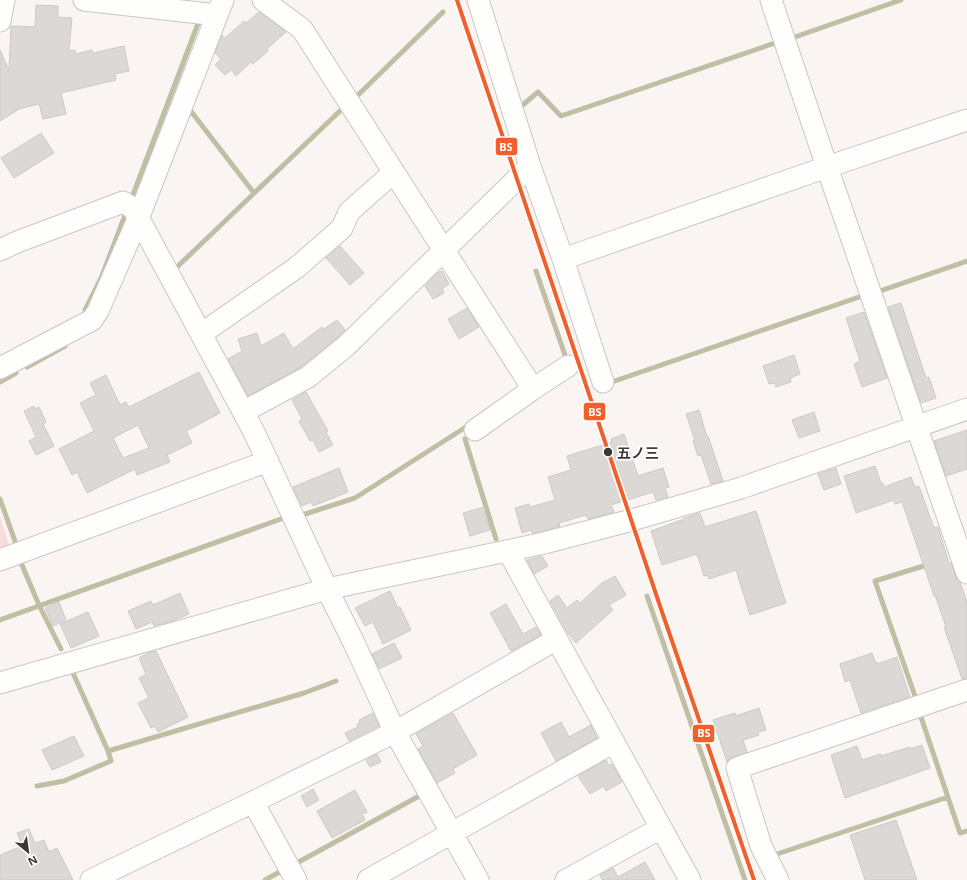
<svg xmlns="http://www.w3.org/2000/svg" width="967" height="880" viewBox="0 0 967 880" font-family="'Noto Sans','Noto Sans JP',sans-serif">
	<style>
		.green { fill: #f6ddda }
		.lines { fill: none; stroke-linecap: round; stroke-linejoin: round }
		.stream { stroke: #c0bea4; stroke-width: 5 }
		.building { fill: #dcd8d5; stroke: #cdcac7; fill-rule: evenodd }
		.minor-casing { stroke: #cac6c4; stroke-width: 23 }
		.minor { stroke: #fefefd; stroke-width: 21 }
		.rail-1-casing { stroke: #fff; stroke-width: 7 }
		.rail-1 { stroke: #f05f2c; stroke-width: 4 }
		.stop-dot { fill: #3b3835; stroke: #fff; stroke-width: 1.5 }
		.labels { text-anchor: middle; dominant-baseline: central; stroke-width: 3.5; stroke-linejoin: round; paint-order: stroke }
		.stop-label { font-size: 14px; font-weight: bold; fill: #3b3835; stroke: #fff; text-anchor: start }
		.line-badge { stroke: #fff; stroke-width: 1.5 }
		.badge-label { font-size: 11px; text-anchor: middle; font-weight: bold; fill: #fff }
	</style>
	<rect width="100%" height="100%" fill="#faf5f2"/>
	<path class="green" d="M0,517l11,34 -11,4z"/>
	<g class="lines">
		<path class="stream" d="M795,37l106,-37
			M354,99l89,-87
			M518,109l20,-17 23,24 217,-74
			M190,110l64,83
			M131,200l68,-179
			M176,268l167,-160
			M536,271l31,90
			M880,291l87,-30
			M85,310l17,-34 25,-66
			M27,367l38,-21
			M0,382l16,-9
			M609,383l256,-88
			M465,439l31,100
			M0,499l16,45
			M299,516l56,-18 114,-73
			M19,558l20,47 22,44
			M647,596l98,284
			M0,620l281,-101
			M916,699l-41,-118 55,-17
			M919,711l41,122 7,-2
			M108,751l196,-58 32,-12
			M37,786l27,-5 47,-20 -3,-10 -35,-78
			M777,854l171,-57
			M295,864l126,-69
			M265,880l20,-11"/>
	</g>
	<path class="building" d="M36,5l22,1v11l14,1 -3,33 6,-1 1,4 16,-4 1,3 31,-7 5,25 -14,3 1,6 -55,13 5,21 -23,5 -4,-15 -20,5 -19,12v-71l9,20 2,-44 24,1z
		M259,12l27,20 -19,17 1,2 -15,13 -2,-2 -15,14 -5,-6 -6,5 -10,-10 6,-6 -6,-6 7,-18 3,3 19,-17 2,2z
		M41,133l13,20 -40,25 -13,-20z
		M340,246l24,27 -14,12 -24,-27z
		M442,271l7,13 -7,5 2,4 -11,6 -8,-13 11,-12z
		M901,303l25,75 3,-1 7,21 -15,5 -33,-96z
		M467,308l12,19 -20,12 -11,-20z
		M864,312l23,66 -25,9 -8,-23 6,-3 -14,-43z
		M337,320l8,10 -7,7 -37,30 -53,29 -20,-37 14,-8 -4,-12 19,-6 4,13 23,-13 9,16 29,-22 2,2z
		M794,355l6,19 -10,4 1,4 -15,5 -1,-4 -6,1 -6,-18z
		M199,372l21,41 -34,18 6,12 -25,12 3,7 -33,13 -2,-6 -48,24 -10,-21 -5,3 -13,-26 35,-18 -14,-28 16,-8 -6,-12 16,-8 14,30 6,-3 3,5zM138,425l11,23 -26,10 -10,-20z
		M306,392l22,39 -2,1 7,13 -14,7 -6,-12 -3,1 -11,-20 3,-2 -10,-19z
		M34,406l1,3 4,-2 7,15 -3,2 11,22 -18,9 -7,-14 7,-4 -12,-26z
		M699,410l8,27 1,-1 15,45 -12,3 -10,-29 -3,1 -5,-15h2l-9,-27z
		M814,412l6,19 -21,7 -7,-18z
		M967,430v39l-21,7 -12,-35z
		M624,434l14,42 25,-8 6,19 -4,1 3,9 -12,3 -3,-8 -42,13 3,7 -26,7 -2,-4 -27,8 1,3 -16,5 -12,2 -1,-3 -9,3 -7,-25 14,-4 1,3 25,-7 -7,-23 23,-7 -4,-14 45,-14 -1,-3z
		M875,466l6,17h2l1,4 27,-10 4,10 4,-1 15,42 4,-1 11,36h2l5,14 4,5 7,20v76l-5,1 -18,-52h2l-11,-32 -1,1 -32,-94 -7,2 -1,-4 -38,13 -12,-37z
		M339,468l9,24 -35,14 -2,-4 -9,4 -9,-19z
		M836,468l5,16 -17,6 -6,-16z
		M484,507l6,23 -20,6 -7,-23z
		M756,511l30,92 -36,12 -14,-45 -27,9 -2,-4 -3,1 -7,-22 -35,11 -11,-34 33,-12v-1l16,-5 5,14z
		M542,556l6,10 -14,8 -7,-14z
		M615,576l11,19 -17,10 4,5 -37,33 -9,-11 -17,-31 8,-6 9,13 10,-8 3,3 22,-20z
		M390,591l8,17 2,-1 11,23 -28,14 -10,-22 -8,4 -10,-18z
		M180,593l9,21 -17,7 -18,5 -2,-4 -16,7 -8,-18 23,-10 2,4z
		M59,602l7,18 -13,6 -8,-18z
		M506,604l17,30 13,-7 5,8 -30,16 -21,-38z
		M88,612l11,24 -28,12 -11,-24z
		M394,643l8,15 -23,11 -7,-15z
		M156,651l32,66 -30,15 -3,-6 -4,2 -13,-25 11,-5 -10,-20 7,-4 -7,-16 11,-6z
		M872,653l3,9h2v2l20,-7 13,40 -49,16 -11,-33 -5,2 -5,-18z
		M759,708l7,22 -8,2 1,3 -16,5 4,12 -14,5 -5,3 -1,2 -14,-42 22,-7 1,3z
		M373,713l6,13 -30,15 -4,-8 13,-6 -1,-3 3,-1 -1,-3z
		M453,713l24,42 -24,14 2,4 -18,10 -19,-34 5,-3 -7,-12z
		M561,722l8,15 22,-12 6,13 -41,23 -15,-28z
		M74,736l10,20 -32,14 -10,-20z
		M922,745l8,23 -85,30 -14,-43 26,-9 5,14 19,-6v2l29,-9v2z
		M377,754l4,8 -11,5 -4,-7z
		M606,760l3,5 3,-1 10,18 -16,9 -2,-5 -14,8 -12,-18z
		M313,789l6,11 -12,7 -6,-11z
		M355,790l12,22 -5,2 3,6 -33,18 -15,-27z
		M896,820l21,60h-52l-15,-45z
		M29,829l6,14 9,-3 5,12 8,-4 16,32h-73v-25l22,-9 -5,-13z
		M645,862l10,18h-53l-2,-5 13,-7 5,9z"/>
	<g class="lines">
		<defs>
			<path id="minor" d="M84,0l133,15
				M263,0l39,29 231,360
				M478,0l52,166 33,93 40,123
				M771,0l56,167 140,406
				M0,21l4,-21
				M0,250l17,-8 106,-40 10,6 120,222 74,159 27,54 41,89 83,148
				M563,259l264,-92 140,-47
				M201,334l95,-66 46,-40 7,-16 45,-40
				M0,368l92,-48 6,-9 40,-92 85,-219
				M243,412l65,-35 38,-31 184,-180
				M475,430l58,-41 35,-23
				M508,551l182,329
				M0,560l268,-99
				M0,683l327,-94 217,-46 88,-23 109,-32 226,-79
				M253,802l43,78
				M91,880l162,-78 142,-70 162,-93
				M368,880l246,-138
				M566,880l95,-52
				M778,880l-17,-34 -24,-78 230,-78"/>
		</defs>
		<use href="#minor" class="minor-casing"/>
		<use href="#minor" class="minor"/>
		<defs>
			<path id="rail-1" d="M457,0l203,606 94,274"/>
		</defs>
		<use href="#rail-1" class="rail-1-casing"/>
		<use href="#rail-1" class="rail-1"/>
	</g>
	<circle class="stop-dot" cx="608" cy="452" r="5"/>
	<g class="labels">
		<g class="stop-label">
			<text x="617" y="452">五ノ三</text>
		</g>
	</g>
	<g class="line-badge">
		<rect x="495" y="137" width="23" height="19" rx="4" fill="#f05f2c"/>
		<rect x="583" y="402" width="23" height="19" rx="4" fill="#f05f2c"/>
		<rect x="692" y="724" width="23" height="19" rx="4" fill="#f05f2c"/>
	</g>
	<g class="badge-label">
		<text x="506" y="151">BS</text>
		<text x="595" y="416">BS</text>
		<text x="704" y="737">BS</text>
	</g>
	<g transform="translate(28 852) rotate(151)" stroke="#ffffff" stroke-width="3" paint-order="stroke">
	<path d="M0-3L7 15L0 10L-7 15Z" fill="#3b3835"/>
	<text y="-6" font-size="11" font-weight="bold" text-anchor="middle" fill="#3b3835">N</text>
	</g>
</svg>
